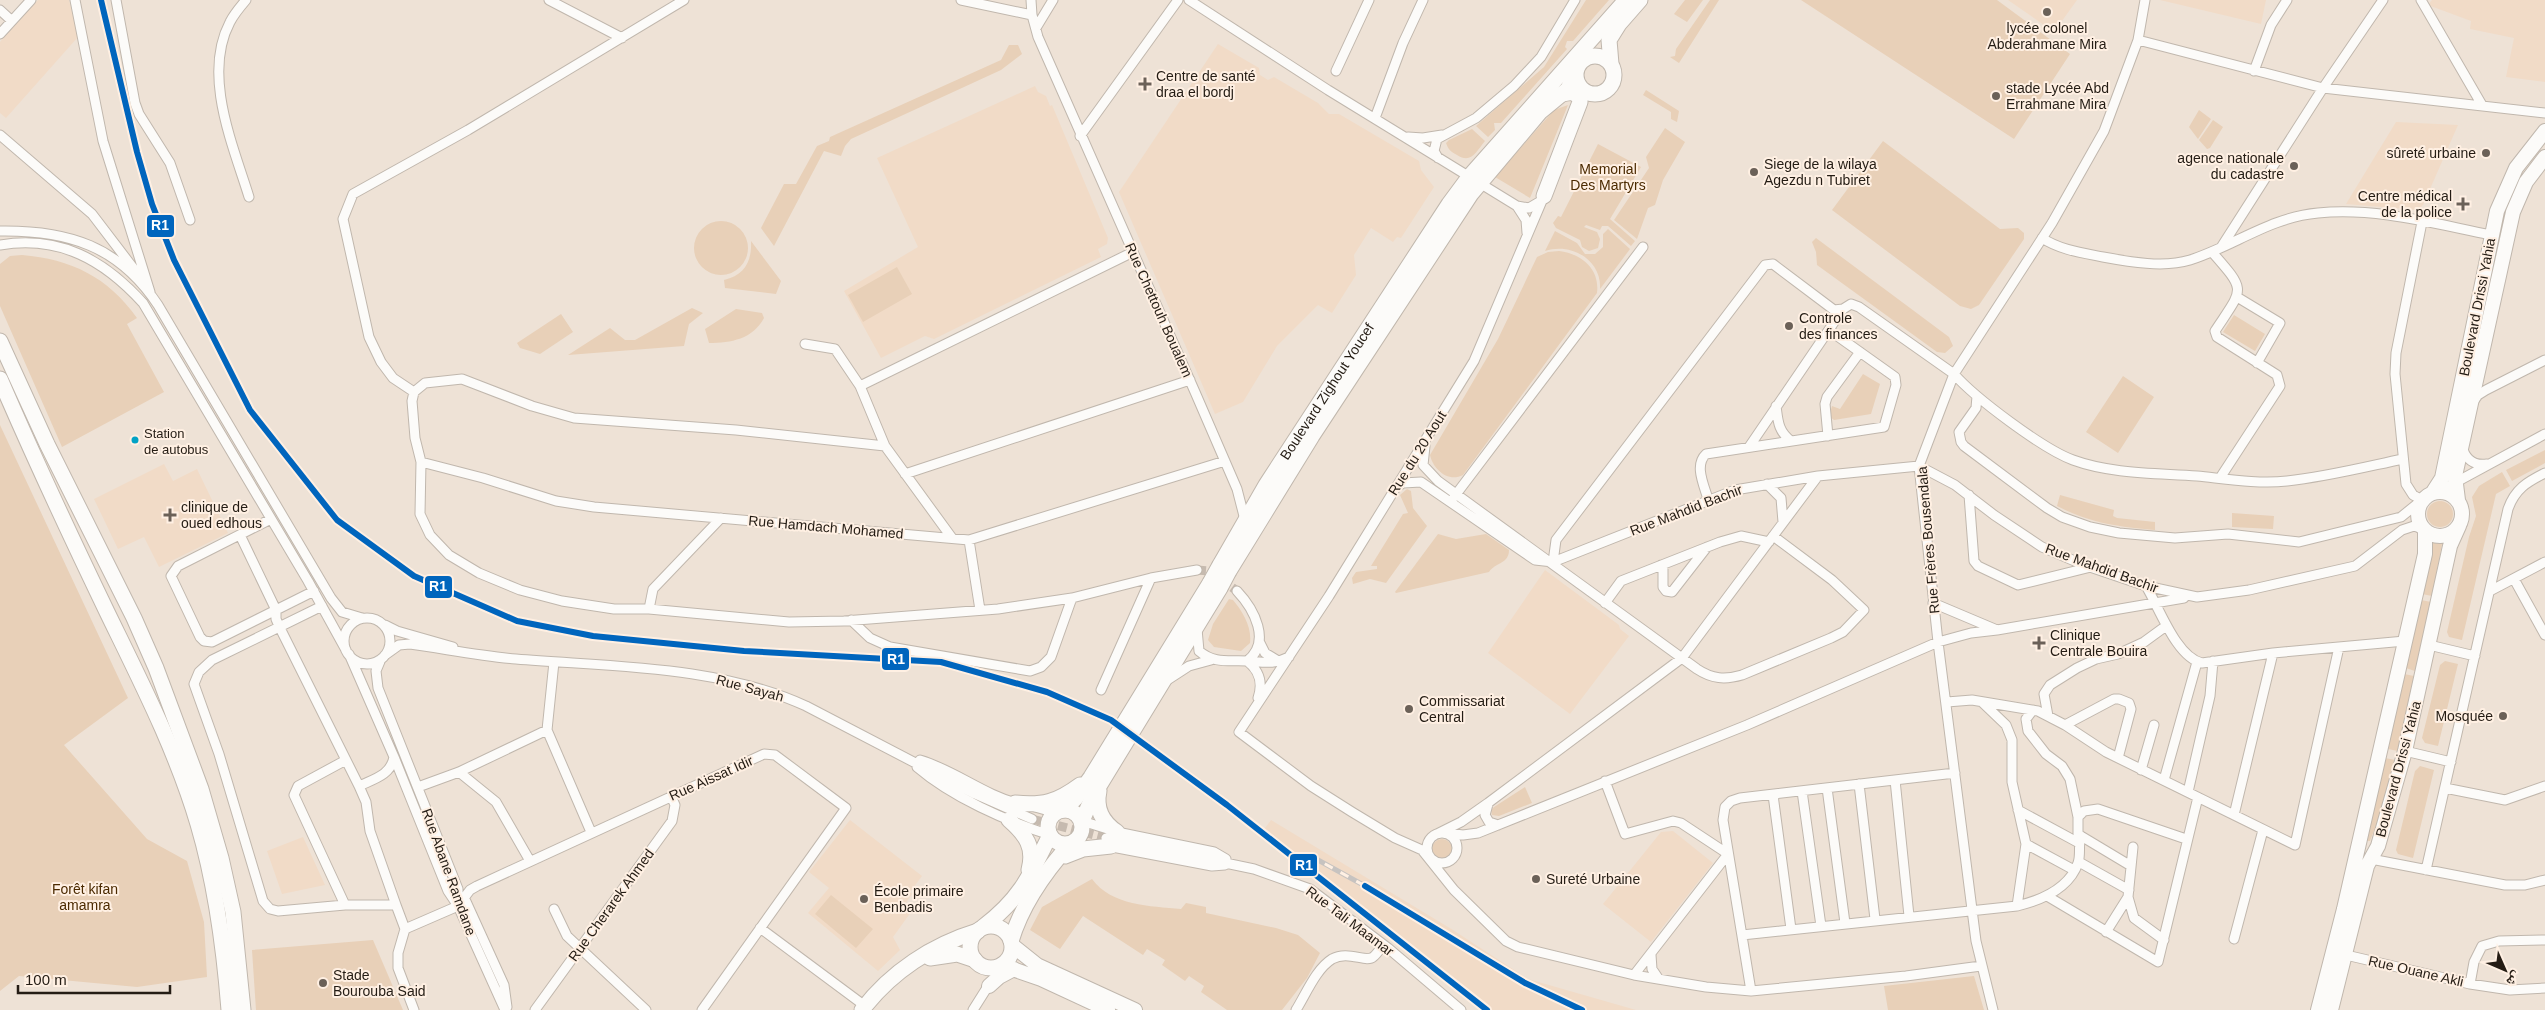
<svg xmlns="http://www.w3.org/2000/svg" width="2545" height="1010" viewBox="0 0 2545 1010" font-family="Helvetica,'Noto Naskh Arabic',sans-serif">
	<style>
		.built { fill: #f1dbc7 }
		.green { fill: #e8d0b8 }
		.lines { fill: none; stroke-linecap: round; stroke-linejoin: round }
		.street-tunnel { stroke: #c6baaf; stroke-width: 9; stroke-dasharray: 9 4.5; stroke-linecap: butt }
		.street-casing { stroke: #c0b7ad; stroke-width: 11 }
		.secondary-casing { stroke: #c0b7ad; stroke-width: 16 }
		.primary-casing { stroke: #c0b7ad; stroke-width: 17 }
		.street { stroke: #fcfbf9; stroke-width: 9 }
		.secondary { stroke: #fcfbf9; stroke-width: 14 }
		.primary { stroke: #fcfbf9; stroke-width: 15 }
		.rail-casing { stroke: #c7c3c0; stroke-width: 5 }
		.rail { stroke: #fff0e3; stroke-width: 3; stroke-dasharray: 9; stroke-linecap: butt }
		.primary-bridge-casing { stroke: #c0b7ad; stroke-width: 17; stroke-linecap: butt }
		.primary-bridge { stroke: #fcfbf9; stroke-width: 15 }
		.rail-1-casing { stroke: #fff0e3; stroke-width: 10 }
		.rail-1 { stroke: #0065bd; stroke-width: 6 }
		.poi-dot { fill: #6b6158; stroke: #fff0e3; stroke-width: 2 }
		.bus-dot { fill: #02a2c5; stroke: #fff0e3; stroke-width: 2 }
		.labels { text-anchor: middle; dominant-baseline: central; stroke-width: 4; stroke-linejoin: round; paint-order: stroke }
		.bus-label { font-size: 13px; fill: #241c14; stroke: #fff0e3; text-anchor: start }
		.poi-label { font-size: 14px; fill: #241c14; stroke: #fff0e3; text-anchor: start }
		.park-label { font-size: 14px; fill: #4b2a00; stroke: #fff0e3 }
		.street-label { font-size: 14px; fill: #241c14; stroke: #fff0e3 }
		.line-badge { stroke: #fff0e3; stroke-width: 2 }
		.badge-label { font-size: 14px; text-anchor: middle; font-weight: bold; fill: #fff }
	</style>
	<rect width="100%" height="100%" fill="#eee2d6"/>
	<path class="built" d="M38,0h31l9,37 -72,81 -6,-5v-71z
		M2008,0h69l-23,32z
		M2160,0h106l-5,24z
		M2432,0h113v82l-39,-5 8,-39 -44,-9 1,-8 -43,-16z
		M1218,44l41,24 1,7 8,5 6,-3 44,26 11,11h10l80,47 2,9 13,17 -33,51 -4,-1 -4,5 -22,-14 -17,27 2,20 -24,38 -14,-8 -41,41 -34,56 -28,12 -96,-222z
		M1035,86l3,6 8,4 4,10 2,-1 56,133 -1,6 -9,5 3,8 -167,82 -9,-3 -44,22 -37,-67 74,-44 -41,-89z
		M2396,122l62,3 -35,80 -5,5 -72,-6z
		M164,464l9,17 24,-12 31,64 -69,34 -15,-30 -26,12 -24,-50z
		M1545,570l74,55 1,4 9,7 -59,78 -82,-61z
		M850,820l72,56 -12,16 2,2 -7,10 6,8 -18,25 7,13 -22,21 -70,-58 21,-25 -20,-16z
		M1271,820l182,110 75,49 108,31h-155l-221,-175z
		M1673,831l40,32 -62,79 -48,-38 58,-72z
		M303,837l22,48 -43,9 -15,-43z"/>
	<path class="green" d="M1586,0h23l-36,41h-6l-2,6 2,2 -66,74h-7l1,7 -7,7 -12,-11 68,-59z
		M1685,0h18l-16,22 -13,-8z
		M1710,0h9l-40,63 -9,-6 5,-1 1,-7z
		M1801,0h196l73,54 -56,85z
		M1009,45h9l4,9 -21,16 -150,69 -6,7 -4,10 -17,-5 -50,95 -13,-18 23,-44h12l21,-38 12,-5 1,-4 171,-77z
		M1646,90l33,21 -2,11 -6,-3v-7l-28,-17z
		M1568,105l-38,93 -35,-21 59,-67z
		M2199,110l12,9 -13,20 -9,-12z
		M2213,120l10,7 -13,21 -3,1 -8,-9z
		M1665,128l20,14 -22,38 -8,25 -7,3 -11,31 -23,-19 35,-52 -3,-11z
		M1472,129l13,12c-9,11 -14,23 -28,14 -6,-3 -9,-6 -11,-12l3,-3z
		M1883,141l117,88 18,-1 6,5v6l-45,66 -8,4 -11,-3 -128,-96z
		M1598,144l43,23 -31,52 25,22 -4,5 -23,-20h-6l-2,4 -14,-5 -2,2 13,5 3,7 -2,9 -9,3 -7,-4 -2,-7 -24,-12 -3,-5 5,-7 3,1z
		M694 248a27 27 0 1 1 54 0a27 27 0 1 1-54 0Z
		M1608,229l22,20 -30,40c2,-29 -29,-47 -55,-38l10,-20 22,12 8,11h10l8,-7v-13z
		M1816,238l133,99 4,9 -8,7 -8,-1 -120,-87 -1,-13 -4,-10z
		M751,241l30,40 -5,13 -51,-6 -1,-8c21,-5 28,-19 27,-39z
		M1559,251c23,3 41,18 38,42l-134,182c-15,8 -30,-6 -33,-20l68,-116 39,-82 11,-5z
		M22,255c49,4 86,22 115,63l-10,6 37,68 -102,55 -62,-141v-42l10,-8z
		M897,267l15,27 -49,28 -15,-27z
		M692,308l11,5 -14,11 -5,22 -116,9 42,-27 15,12h10z
		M736,309l26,4 2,5c-11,21 -33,25 -55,25l-4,-14z
		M561,314l12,18 -33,22 -20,-6 -3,-5z
		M2234,315l31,19 -10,17 -32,-19z
		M1863,374l17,10 -9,30 -37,6 -5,-4 3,-10 8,3z
		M2123,376l31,21 -36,56 -32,-21z
		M0,425l128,273 -64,47 83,94 40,22 17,61 3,55 -70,10 -118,-11 -19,15z
		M2545,450v13l-33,18 -6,-11z
		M2502,472l8,14 -14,8 -34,146 -13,-3 -2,-5 22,-95 7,-21 -4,-19 7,-11z
		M1407,489l4,2 2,17 14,18 -41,57 -16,-4 -17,5 -1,-6 4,-6 21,-3v-3h-6l32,-52 5,-1 -8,-18z
		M2060,495l54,15 -1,6 4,2 38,4v8c-36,-3 -65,-7 -98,-24z
		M2427 514a13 13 0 1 1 26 0a13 13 0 1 1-26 0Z
		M2232,513l42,3 -1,13 -41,-2z
		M1438,534l18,5 30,-5 23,16c0,14 -13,12 -20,22l-93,21 -1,-1z
		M2433,543l9,1 -10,52 -10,-2z
		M1229,599l4,1c10,12 19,27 17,43l-9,8 -27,-4 -6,-7 5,-16z
		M2421,600l10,2 -16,69 -9,-3z
		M2445,661l13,3 -20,82 -13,-3 -3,-5 18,-73z
		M2404,674l10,2 -16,75 -10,-2z
		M2385,758l10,2 -10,42 -15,39h-3z
		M2420,766l14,4 -21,88 -15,-4 -2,-4 19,-79z
		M1525,787l7,16 -33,13 -7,-1 -1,-5 3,-3z
		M1432 849a10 10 0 1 1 20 0a10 10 0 1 1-20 0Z
		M1092,879c20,27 58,27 89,30l5,-6 20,4v6l70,15 22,7 22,18 -13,25 -25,32h-55l-26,-18 3,-6 -15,-10 -4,5 -23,-16 3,-5 -18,-11 -4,6 -60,-39 -23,33 -30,-19 12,-23z
		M831,895l42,34 -17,19 -41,-34z
		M373,940l30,70h-147l-4,-60z
		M1974,976l10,34h-96l-4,-24z"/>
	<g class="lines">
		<path class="street-tunnel" d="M1197,570l13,1 27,20
			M1032,819l74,19"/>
		<defs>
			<path id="street" d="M75,0l28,141 47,151
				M116,0l19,103 4,11 31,49 20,57
				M246,0c-6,7 -12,14 -16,22 -28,53 3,123 19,175
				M549,0l73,38
				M961,0l71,15
				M1031,0l1,15 6,22 157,355 42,97 8,31
				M1189,0l139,90 189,116 12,2 12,-7
				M2421,0l61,105
				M0,10l12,11
				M1036,28l17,-28
				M0,34l31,-34
				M2138,40l185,48 222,25
				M1336,71l33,-71
				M2254,71l17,-46 16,-25
				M1375,118l28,-75 20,-43
				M0,135l92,79 45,59
				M1080,136l98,-136
				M1408,137l15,1 19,-3
				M1438,158l-4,-7 3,-12 39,-21 38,-32 27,-29 34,-57
				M1544,196l-70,165 -145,235 -90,136 72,54 41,26 43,26 27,12 32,40 52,51 12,6 116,28 72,12 45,4 155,-15 75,-10
				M1517,206l9,14 1,13
				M0,231c68,-1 119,15 158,74l173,293 11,14 20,6
				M2042,238c18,12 41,15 61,19 27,5 61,11 87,3 44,-14 81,-43 128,-47 58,-6 117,11 174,22
				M0,245c60,-10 104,15 143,58l165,278 38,69
				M2222,246l101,-158 60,-88
				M2212,252c35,40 32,35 3,79l2,6 60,38 3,11 -60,92
				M2237,297l43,26 -23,40
				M805,344l30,5 25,37 25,60
				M860,386l273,-134
				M414,392l-21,-14 -12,-16 -12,-25 -26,-118 10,-25 115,-64 216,-130
				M1977,396l-1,12 -17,24 2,10 3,4 83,62 15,9 28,10 29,6 56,5 53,-4 71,8 102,-25 21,-17 -9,-5 -7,-11 -11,-110 1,-21 26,-131
				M2473,402l5,-7 8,-5 59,-30
				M1776,406c2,15 2,25 15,35
				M1828,436l-3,-32 2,-7 33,-45
				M1425,446l-2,19 15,16 259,188c15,10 28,11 45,6l89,-37 12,-6 21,-22 -32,-30 -59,-44
				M2462,446c3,13 12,20 25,18
				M1749,447l94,-138 8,-5 8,3 95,67c21,24 89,75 119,86 38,14 84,13 124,16 30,3 60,8 90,5 39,-4 78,-14 116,-22
				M421,462l62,16 73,23 38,6 375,33 256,-79
				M905,474l285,-94
				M1767,484l14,14 2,24
				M1395,488l8,-5 18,-1 114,78 18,2 182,-72 83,-14 101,-10 36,19 39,30 48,32 42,18 62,21 51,11 52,-7 106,-24 47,-36 12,-4 9,3
				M2438,492l107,-58
				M1969,495l5,66 4,5 40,19 73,-18
				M1454,497l189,-250
				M1708,499c-4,-14 -14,-34 -2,-45l178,-27 12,-42 -1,-8 -66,-47
				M271,519l-93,47 -7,10 29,61 4,4 8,1 102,-51
				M240,535l36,75v9l3,7 80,160 7,16 4,29 26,74
				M952,538l-67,-92 -149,-16 -162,-12 -42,-12 -70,-27 -37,4 -11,9 -2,9 3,37 6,24 -1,52 10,21 19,20 30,18 41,17 42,11 52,8h35l140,13 55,-1 154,-12 74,-11 79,-20 46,-8
				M969,540l11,70
				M1553,562l3,-22 209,-275 8,-1 61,46 9,-1
				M1661,565l2,4v18l3,4 6,1 35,-45
				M2514,579l31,56
				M2146,586c13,21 30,71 56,77l71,-10 132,-12
				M1237,591c17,18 35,51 10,70
				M2490,591l55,-29
				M1605,603l16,-22 99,-39 21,-6 28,6
				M1933,603l64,27 187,-32
				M322,606l-110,54 -13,12 -5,12 25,70 44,147 7,8 8,2 67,-6h51l9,24 -7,24v15l16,42
				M649,609l4,-20 68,-71
				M344 641a23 23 0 1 1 46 0a23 23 0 1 1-46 0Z
				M851,620l19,18 20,9 140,24 11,-4 10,-10 21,-59
				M385,625l12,6 56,16
				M1197,629l2,22c15,13 30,9 48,10 17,1 26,4 42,-4
				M1259,641l6,12 15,9
				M2429,645l46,11
				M349,654l45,103 54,134 10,15
				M385,655l14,-10 11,-1c36,5 70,12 106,15 97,8 200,6 290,47l169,88 57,25
				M381,659l-5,12 2,17 80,201v17l47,104
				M1247,661c13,10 16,22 11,37
				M554,662l-7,68 44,102
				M1169,679l20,-13 22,-6
				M1101,690l50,-112
				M1947,702l25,-2 66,11 27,14 41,27 189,93 44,-198
				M1983,703l23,22 6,15v42l14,62 -9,62
				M2048,716l-4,-22 6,-9 27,-17 19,-9 22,-5 26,-12 22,-16
				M2065,725l49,-26h5l10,4 2,6 -13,49
				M2405,751l46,11
				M920,760c34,10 64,35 99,44
				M917,767c35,30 89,54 133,68
				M2141,770l13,-45
				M459,772l37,30 34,59
				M1895,780l14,136
				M2164,780l33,-118
				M1605,781l20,53 48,-13 8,2 47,31 -94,121
				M1859,784l16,135
				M359,786c15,-7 32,-11 35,-29
				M418,787l41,-15 88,-42
				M1827,788l18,135
				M2445,788l60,12 40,-14
				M1802,791l19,135
				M2188,792l22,-96 3,-35
				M1773,795l18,134
				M1488,804l-3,11 4,7 9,3
				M1035,807l14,4 15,-1
				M2018,810l61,33
				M2234,815l39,-162
				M2078,817l6,-6 14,-2 88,30
				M1082,821l35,11 97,20 12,7
				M1427 848a15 15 0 1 1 30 0a15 15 0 1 1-30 0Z
				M1447,833l16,2 15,-2 269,-108 191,-83 33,-9 26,-3
				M1437,834l24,-12 27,-19 194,-145 136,-182
				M2081,836l50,30
				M1106,838l148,31 56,20 78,59 73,62
				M2026,844l48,26
				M1107,846l105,20 13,-1
				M2371,859l134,26h20l20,-5
				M2079,862l50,28
				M2426,870l82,-361c7,-20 19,-27 37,-36
				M2047,896l111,66 40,-165
				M464,897l40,88 3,22
				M2128,897l6,21 30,22
				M345,905l-51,-110 4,-9 48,-26
				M458,906l12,-16 7,-4 287,-132 11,1 71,53 -144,202
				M554,909l13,27 79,74
				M760,928l105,78
				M405,929l53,-23
				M2106,932l22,-35 5,-50
				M1742,935l275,-29c25,-6 52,-17 61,-43 3,-8 0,-19 3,-27l-3,-2v-17l-8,-38 -8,-13 -16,-12 -18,-23 -2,-12 7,-9
				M2234,939l29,-109
				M1651,955l1,14 6,9
				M2346,955l124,29 40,6 35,-2
				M2470,984l4,-22 8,-16 17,-5 46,-1
				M1751,991l-28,-171 2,-13 6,-6 9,-3 215,-25
				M535,1010l137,-189 3,-16 -4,-9
				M973,1010l17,-27
				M1296,1010c10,-16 20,-41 36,-51 16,-9 34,4 41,-2 4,-3 7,-8 10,-12
				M1993,1010l-17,-69 -38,-299 -19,-176 35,-92 98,-151 52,-92 34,-91 7,-40"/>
			<path id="secondary" d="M2418 514a22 22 0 1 1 44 0a22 22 0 1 1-44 0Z
				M2433,492l9,-14 55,-267 19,-43 29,-37
				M2458,500l-3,-24 58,-264 13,-30 19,-25
				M1012,945l25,20 98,45
				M1001,965l40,14 67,31
				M989,986l10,-9 15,-8
				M2318,1010l26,-101 81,-355v-23
				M2331,1010l36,-144 11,-20 27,-95 45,-205 9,-20"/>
			<g id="primary">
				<circle cx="1595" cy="75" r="19"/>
				<path d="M1611,64l-2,-24 10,-16 21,-24"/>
				<path d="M1544,196l36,-94v-4l-7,-6 -11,2"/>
				<path d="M0,341l47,103 87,174 22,50 45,121 20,69 12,54 10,98"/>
				<path d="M0,379c34,79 70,156 107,233 34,70 69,138 91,212 18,61 26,122 31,186"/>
				<path id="s1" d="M1220,565l46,-80 183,-281 20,-27 157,-177"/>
				<path d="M1229,571l83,-135 159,-242 69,-82 28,-23 8,-19"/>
				<path d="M1099,791c-4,18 3,31 18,41"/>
				<path d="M1015,803c28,3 42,-1 65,-18"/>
				<circle cx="1065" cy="827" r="17"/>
				<path d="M1064,810l12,-12 15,-21 119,-194"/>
				<path d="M1009,820c17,15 26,27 20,50"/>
				<path d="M1082,821l11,-25 127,-208"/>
				<path d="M1065,856l18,-7 28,-3"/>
				<circle cx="991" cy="947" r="21"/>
				<path d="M983,927c37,-28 47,-51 67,-92"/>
				<path d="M1011,941c11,-37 33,-68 59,-97"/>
				<path d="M930,958l27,-4 18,6"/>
				<path d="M862,1010c29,-38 70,-65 116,-79"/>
			</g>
		</defs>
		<use href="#street" class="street-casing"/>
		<use href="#secondary" class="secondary-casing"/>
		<use href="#primary" class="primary-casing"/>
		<use href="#street" class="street"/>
		<use href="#secondary" class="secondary"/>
		<use href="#primary" class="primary"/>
		<defs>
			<path id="rail" d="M1309,855l94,52 122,76 57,27"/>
		</defs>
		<use href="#rail" class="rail-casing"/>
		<use href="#rail" class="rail"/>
		<defs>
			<path id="primary-bridge" d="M1210,583l10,-18
				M1220,588l9,-17"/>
		</defs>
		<use href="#primary-bridge" class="primary-bridge-casing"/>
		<use href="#primary-bridge" class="primary-bridge"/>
		<defs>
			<path id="rail-1" d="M101,0l36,152 15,52 22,56 76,150 87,110 77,56 103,45 76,15 151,15 197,11 106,30 64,28 116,85 260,205
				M1365,886l160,97 57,27"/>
		</defs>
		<use href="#rail-1" class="rail-1-casing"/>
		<use href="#rail-1" class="rail-1"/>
	</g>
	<g class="poi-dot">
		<circle cx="2047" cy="12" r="5"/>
		<path d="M1142.5 76.5h5v5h5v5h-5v5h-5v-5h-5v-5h5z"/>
		<circle cx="1996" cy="96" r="5"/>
		<circle cx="2486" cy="153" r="5"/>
		<circle cx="2294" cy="166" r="5"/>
		<circle cx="1754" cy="172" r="5"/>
		<path d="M2460.5 196.5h5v5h5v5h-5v5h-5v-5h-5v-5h5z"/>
		<circle cx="1789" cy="326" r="5"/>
		<path d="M167.5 507.5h5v5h5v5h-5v5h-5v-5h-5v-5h5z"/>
		<path d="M2036.5 635.5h5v5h5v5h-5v5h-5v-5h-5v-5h5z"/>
		<circle cx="1409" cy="709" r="5"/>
		<circle cx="2503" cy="716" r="5"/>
		<circle cx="1536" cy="879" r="5"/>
		<circle cx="864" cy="899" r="5"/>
		<circle cx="323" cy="983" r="5"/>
	</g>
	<circle class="bus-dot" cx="135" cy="440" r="4.5"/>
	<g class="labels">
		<g class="bus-label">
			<text x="144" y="433">Station<tspan x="144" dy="16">de autobus</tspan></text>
		</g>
		<g class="poi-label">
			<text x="2047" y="28" text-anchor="middle">lycée colonel<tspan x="2047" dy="16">Abderahmane Mira</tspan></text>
			<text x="1156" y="76">Centre de santé<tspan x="1156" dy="16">draa el bordj</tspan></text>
			<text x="2006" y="88">stade Lycée Abd<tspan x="2006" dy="16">Errahmane Mira</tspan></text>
			<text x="2476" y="153" text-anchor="end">sûreté urbaine</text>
			<text x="2284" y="158" text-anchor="end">agence nationale<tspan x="2284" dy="16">du cadastre</tspan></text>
			<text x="1764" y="164">Siege de la wilaya<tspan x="1764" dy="16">Agezdu n Tubiret</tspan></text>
			<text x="2452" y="196" text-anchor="end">Centre médical<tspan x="2452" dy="16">de la police</tspan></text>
			<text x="1799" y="318">Controle<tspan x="1799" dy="16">des finances</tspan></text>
			<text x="181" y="507">clinique de<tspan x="181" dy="16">oued edhous</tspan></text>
			<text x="2050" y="635">Clinique<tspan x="2050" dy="16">Centrale Bouira</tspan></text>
			<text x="1419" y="701">Commissariat<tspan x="1419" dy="16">Central</tspan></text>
			<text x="2493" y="716" text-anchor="end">Mosquée</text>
			<text x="1546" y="879">Sureté Urbaine</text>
			<text x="874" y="891">École primaire<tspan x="874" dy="16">Benbadis</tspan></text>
			<text x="333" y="975">Stade<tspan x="333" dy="16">Bourouba Said</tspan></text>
		</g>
		<g class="park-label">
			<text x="1608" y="169">Memorial<tspan x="1608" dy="16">Des Martyrs</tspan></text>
			<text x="85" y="889">Forêt kifan<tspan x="85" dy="16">amamra</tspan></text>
		</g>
		<g class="street-label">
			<text transform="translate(2477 307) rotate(-79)">Boulevard Drissi Yahia</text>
			<text transform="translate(1159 310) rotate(66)">Rue Chettouh Boualem</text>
			<text stroke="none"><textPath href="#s1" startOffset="204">Boulevard Zighout Youcef</textPath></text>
			<text transform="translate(1417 453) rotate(-58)">Rue du 20 Aout</text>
			<text transform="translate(1686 510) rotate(-21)">Rue Mahdid Bachir</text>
			<text transform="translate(826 527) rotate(5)">Rue Hamdach Mohamed</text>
			<text transform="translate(1928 540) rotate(-95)">Rue Frères Bousendala</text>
			<text transform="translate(2102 568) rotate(20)">Rue Mahdid Bachir</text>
			<text transform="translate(750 688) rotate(15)">Rue Sayah</text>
			<text transform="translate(2398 769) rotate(-75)">Boulevard Drissi Yahia</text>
			<text transform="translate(711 778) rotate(-24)">Rue Aissat Idir</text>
			<text transform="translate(449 872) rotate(70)">Rue Abane Ramdane</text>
			<text transform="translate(611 905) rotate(-54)">Rue Cherarek Ahmed</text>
			<text transform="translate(1350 921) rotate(37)">Rue Tali Maamar</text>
			<text transform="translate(2416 971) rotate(13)">Rue Ouane Akli</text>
		</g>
	</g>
	<g class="line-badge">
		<rect x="146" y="214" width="29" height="24" rx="5" fill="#0065bd"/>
		<rect x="424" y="575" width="29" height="24" rx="5" fill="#0065bd"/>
		<rect x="881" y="647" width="29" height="24" rx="5" fill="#0065bd"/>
		<rect x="1289" y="853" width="29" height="24" rx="5" fill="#0065bd"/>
	</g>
	<g class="badge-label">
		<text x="160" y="230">R1</text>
		<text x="438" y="591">R1</text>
		<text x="896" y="664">R1</text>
		<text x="1304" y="870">R1</text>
	</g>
	<g transform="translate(2505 970) rotate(135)" stroke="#fff0e3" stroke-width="4" paint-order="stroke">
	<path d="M0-4L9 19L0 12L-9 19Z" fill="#241c14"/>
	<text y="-8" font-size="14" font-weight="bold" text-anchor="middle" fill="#241c14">ش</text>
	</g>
	<path d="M18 985v8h152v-8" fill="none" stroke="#241c14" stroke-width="2.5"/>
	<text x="25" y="985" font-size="15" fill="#241c14" stroke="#fff0e3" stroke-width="4" paint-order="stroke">100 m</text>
</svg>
